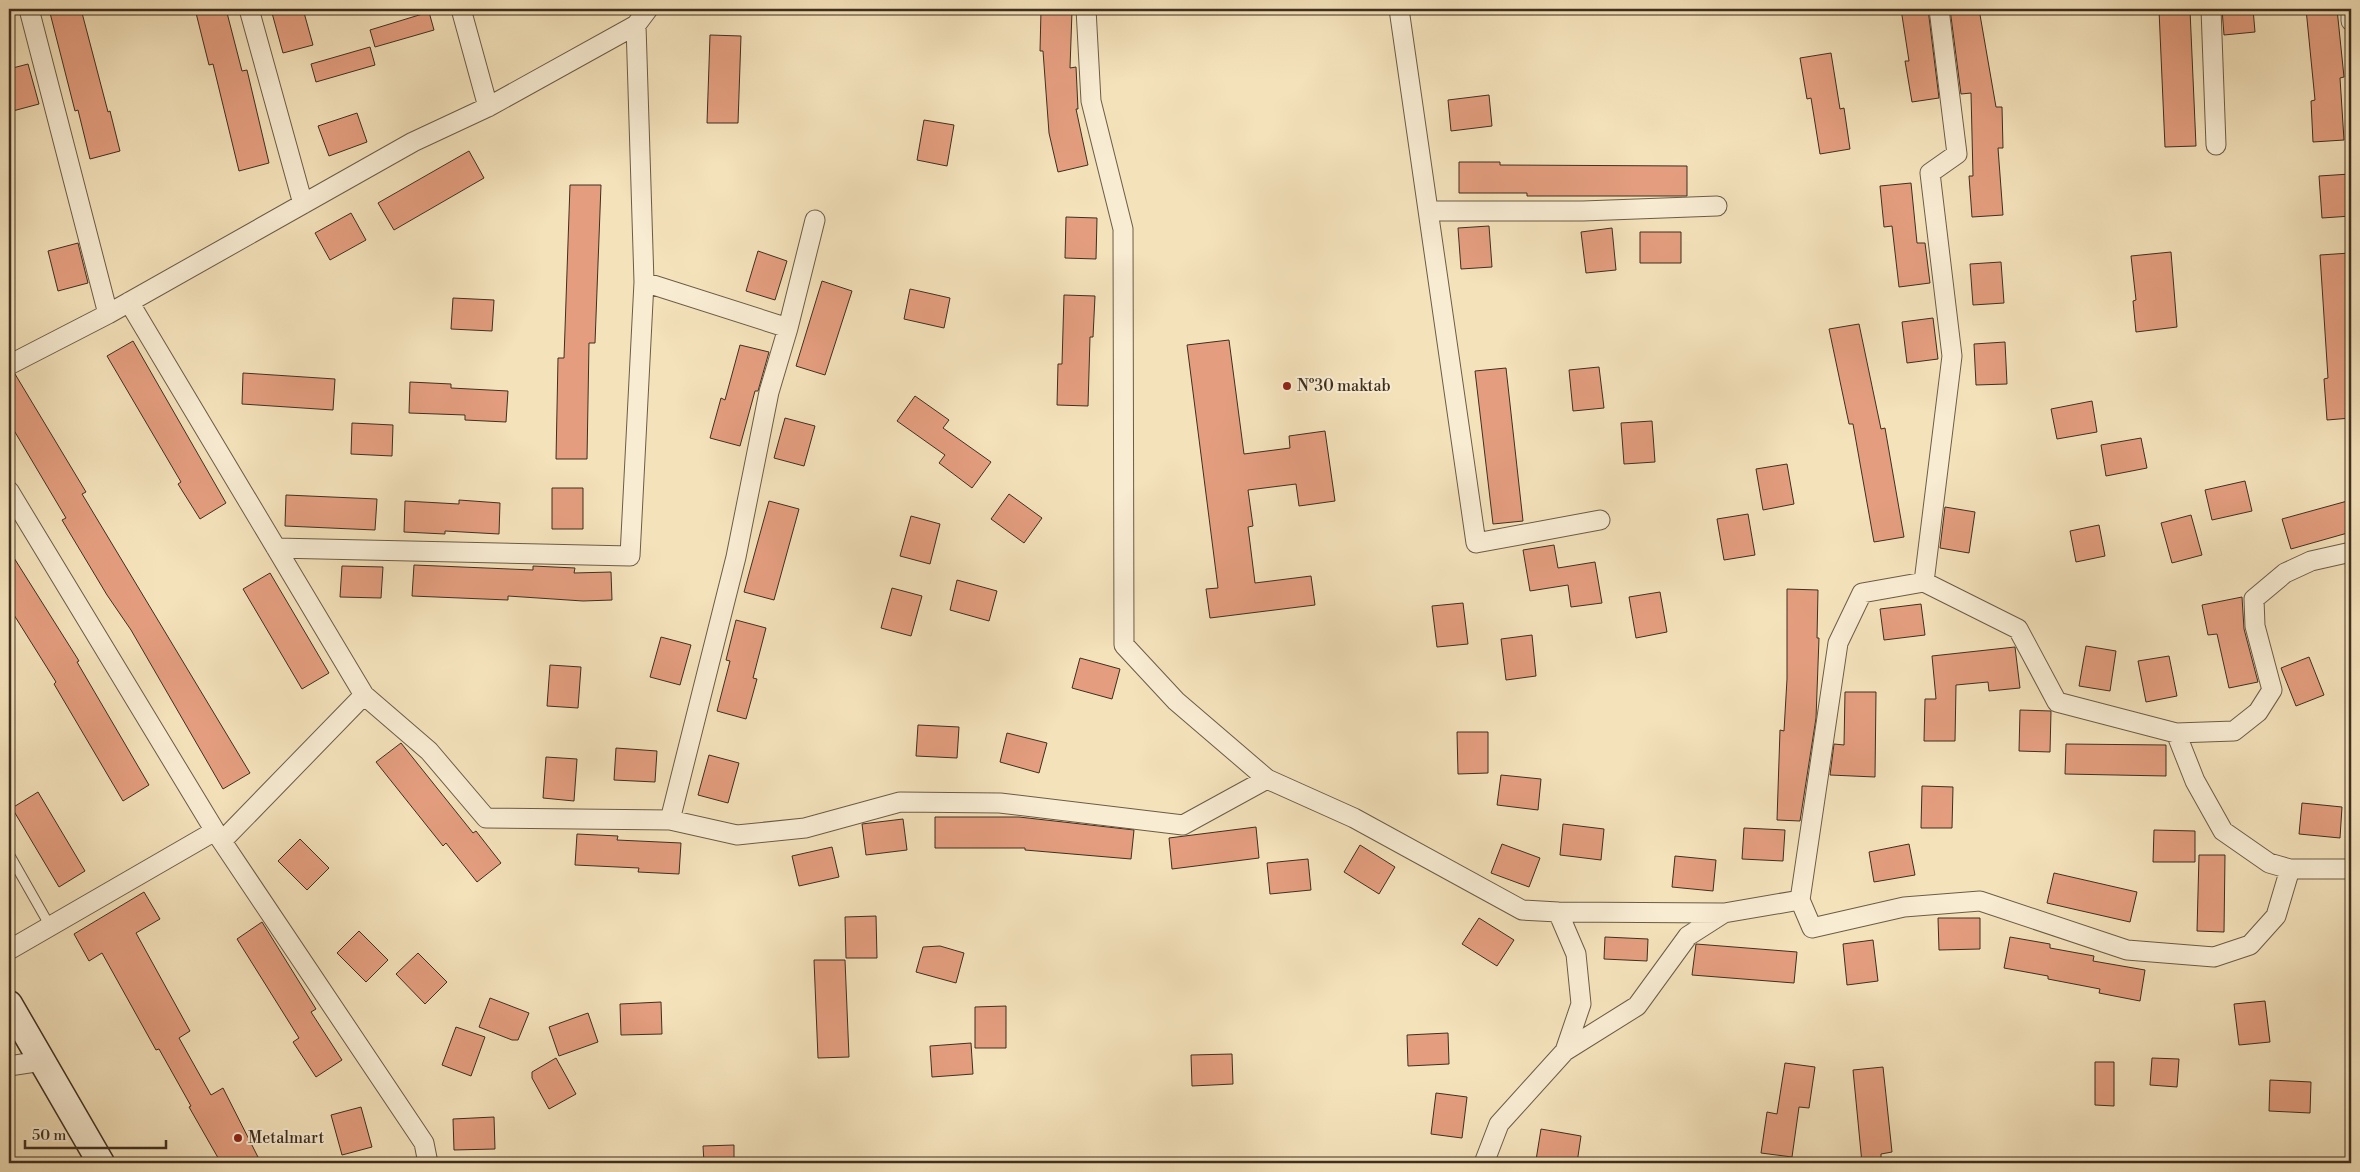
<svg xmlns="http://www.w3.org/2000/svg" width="2360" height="1172" viewBox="0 0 2360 1172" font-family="'Libre Bodoni',serif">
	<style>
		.building { fill: #e49e7f; stroke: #3f2f1f }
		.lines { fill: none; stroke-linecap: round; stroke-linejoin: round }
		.lane-casing { stroke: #6c5c46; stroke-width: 11 }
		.street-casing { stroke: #6c5c46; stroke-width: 21 }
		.secondary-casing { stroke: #3f2f1f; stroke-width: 29 }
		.lane { stroke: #f8ecd3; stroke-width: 9 }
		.street { stroke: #f8ecd3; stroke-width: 19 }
		.secondary { stroke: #f8ecd3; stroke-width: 26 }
		.poi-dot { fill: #8f2418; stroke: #f8ecd3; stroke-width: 2 }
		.labels { text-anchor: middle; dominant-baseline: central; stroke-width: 4; stroke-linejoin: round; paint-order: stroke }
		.poi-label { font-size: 16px; fill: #3f2f1f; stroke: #f8ecd3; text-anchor: start }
	</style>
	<rect width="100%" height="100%" fill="#f4e2bb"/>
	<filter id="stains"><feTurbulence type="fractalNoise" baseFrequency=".004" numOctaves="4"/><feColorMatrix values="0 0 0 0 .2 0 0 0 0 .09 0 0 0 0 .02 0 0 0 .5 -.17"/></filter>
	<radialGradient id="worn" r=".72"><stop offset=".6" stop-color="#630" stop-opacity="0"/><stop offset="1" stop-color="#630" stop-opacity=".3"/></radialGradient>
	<path class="building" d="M49,9h32l27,103 2,-1 10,40 -30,8 -12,-49 -3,1z
		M195,9h31l16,62 5,-1 22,93 -30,8 -26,-107 -4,1z
		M288,9h15l10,36 -30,8 -11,-40z
		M1901,9h27l11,89 -27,4 -7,-41h4z
		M1950,9h29l17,98h6l1,41h-5l5,67 -31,2 -3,-41h4l-2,-83 -10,1z
		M2222,9h31l2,23 -31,3z
		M2306,9h31l7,68 -4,1 4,62 -31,2 -2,-41 4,-1z
		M1041,10l31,1 -2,57 6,-1 2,42h-2l12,56 -30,7 -9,-39 -6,-82h-3z
		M2159,10h31l6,136 -31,1z
		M429,12l5,18 -59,17 -5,-17z
		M710,35l31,1 -3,87h-31z
		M370,47l5,18 -59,17 -5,-18z
		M1831,53l9,56 4,-1 6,41 -30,5 -9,-56 -4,1 -7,-41z
		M28,64l11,40 -30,8v-43z
		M1489,95l3,31 -41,5 -3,-31z
		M357,113l10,29 -38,14 -11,-30z
		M924,120l30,5 -7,41 -30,-6z
		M469,151l15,27 -90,52 -16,-27z
		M1459,162h41v3l187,1v30h-160v-3h-68z
		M2350,174l1,42 -29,2 -3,-42z
		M1911,183l6,60h8l5,40 -31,4 -7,-61 -8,1 -4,-41z
		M570,185h31l-6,158h-6l-2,116h-31l2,-101h6z
		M351,213l15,27 -36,20 -15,-27z
		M1066,217l31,1 -1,41 -31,-1z
		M1489,226l3,41 -31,2 -3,-41z
		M1612,228l4,42 -30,3 -5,-41z
		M1640,232h41v31h-41z
		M78,243l10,40 -30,8 -10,-40z
		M758,251l29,10 -12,39 -29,-9z
		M2171,252l6,75 -41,5 -3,-31 3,-1 -5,-44z
		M2350,253l1,165 -24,2 -3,-41 4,-1 -8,-123z
		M2001,262l3,41 -31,2 -3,-41z
		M822,281l30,10 -27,84 -29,-9z
		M910,289l40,9 -6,30 -40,-9z
		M1064,295l31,1 -2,41h-3l-2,69 -31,-1 1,-41h4z
		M453,298l41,2 -2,31 -41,-2z
		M1933,318l5,41 -31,4 -5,-41z
		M1859,324l22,105 4,-1 19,109 -30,5 -21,-118h-4l-20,-95z
		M1229,340l15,114 46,-6 -1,-12 36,-5 10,70 -36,5 -3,-22 -48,6 5,36 -5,1 7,56 56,-7 4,29 -105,13 -4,-29 12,-1 -31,-243z
		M133,341l93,162 -26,16 -22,-35 3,-2 -74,-126z
		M2005,342l2,42 -31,1 -2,-41z
		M740,345l29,7 -11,39h-3l-15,55 -30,-8 11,-40 4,2z
		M1599,367l5,41 -31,3 -4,-41z
		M1506,368l17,153 -30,3 -18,-153z
		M243,373l92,6 -2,31 -91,-6z
		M15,374l71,118 -4,2 168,279 -27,16 -92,-159 -24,-35 -45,-75 4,-2 -57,-96v-46z
		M410,382l41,2v4l57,3 -2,31 -41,-2v-5l-56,-2z
		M915,396l34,24 -6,8 48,34 -19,26 -33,-25 6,-8 -48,-34z
		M2092,401l5,31 -40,7 -6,-30z
		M785,418l30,8 -11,40 -30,-8z
		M1652,421l3,41 -31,2 -3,-41z
		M352,423l41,2 -1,31 -41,-2z
		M2141,438l6,30 -41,8 -5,-31z
		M1787,464l7,40 -31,6 -7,-41z
		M2245,481l7,30 -40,9 -7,-30z
		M552,488h31v41h-31z
		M1009,494l33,24 -18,25 -33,-24z
		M286,495l91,4 -2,31 -90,-4z
		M459,500l41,3 -1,31 -54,-3v3l-41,-2 1,-31 54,3z
		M2351,500v32l-60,17 -9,-30z
		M769,501l30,8 -25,91 -30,-8z
		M1945,507l30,5 -6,41 -29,-5z
		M1748,514l7,41 -31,5 -7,-41z
		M2191,515l11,40 -30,8 -11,-40z
		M911,516l29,8 -10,40 -30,-8z
		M2099,525l6,31 -29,6 -6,-31z
		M1554,545l4,23 37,-6 7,41 -31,4 -3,-22 -38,6 -7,-41z
		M9,550l70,111 -2,1 72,123 -26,16 -69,-117 2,-2 -47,-75z
		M414,565l119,5v-4l42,2 -1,5 37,-1 1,28 -29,1 -75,-5v4l-96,-4z
		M342,566l41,1 -2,31 -41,-1z
		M270,573l59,100 -27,16 -59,-100z
		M957,580l40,11 -8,30 -39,-11z
		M892,588l30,8 -11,40 -30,-8z
		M1787,589l31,1 -1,48h2l-3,80 -16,103 -23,-1 3,-90 4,1 3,-52z
		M1660,592l7,40 -31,6 -7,-41z
		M2242,597l2,32 14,53 -29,6 -12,-54 -9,1 -6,-30z
		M1463,603l5,41 -31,3 -5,-41z
		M1921,604l4,31 -41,5 -4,-31z
		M736,620l30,8 -13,50 4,1 -11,40 -29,-8 13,-50 -4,-1z
		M1532,635l4,41 -30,4 -5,-41z
		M661,637l30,8 -11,40 -30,-8z
		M2086,646l30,5 -6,40 -31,-5z
		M2015,647l5,41 -31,3 -1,-9 -32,3 -1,56h-31l1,-42h11l-4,-43z
		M2169,656l8,40 -31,6 -8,-41z
		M2309,657l15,38 -28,11 -15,-38z
		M1080,658l40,11 -8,30 -40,-11z
		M550,665l31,2 -3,41 -31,-2z
		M1845,692h31l-1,85 -45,-2 4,-31 10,1z
		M2020,710l31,1 -1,41 -31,-1z
		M918,725l41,2 -2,31 -41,-2z
		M1457,732h31v41l-30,1z
		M1007,733l40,10 -8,30 -39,-11z
		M401,743l72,90 3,-2 25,32 -24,19 -31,-39 -3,3 -67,-84z
		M2066,744l100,1v31l-101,-2z
		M616,748l41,3 -2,31 -41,-2z
		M709,755l30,8 -11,40 -30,-8z
		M546,757l31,2 -3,42 -31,-3z
		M1501,775l40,4 -3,31 -41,-5z
		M1922,786l31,1 -1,41h-31z
		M38,792l47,79 -26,16 -47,-79z
		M2302,803l40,4 -2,31 -41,-4z
		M935,817h84l115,13 -3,29 -106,-9v-2h-90z
		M903,819l4,31 -41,5 -4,-31z
		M1563,824l41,5 -3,31 -41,-5z
		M1256,827l3,31 -87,11 -3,-31z
		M1744,828l41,2 -2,31 -41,-2z
		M2154,830l41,1v31h-42z
		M577,834l41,2 -1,4 64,3 -2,31 -41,-2 1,-4 -64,-3z
		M300,839l29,29 -22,22 -29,-29z
		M1502,844l38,14 -11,29 -38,-14z
		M1909,844l6,31 -41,7 -5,-30z
		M1360,845l35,22 -16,27 -35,-22z
		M832,847l7,30 -40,9 -7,-30z
		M2199,855h26l-1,77 -27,-1z
		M1675,856l41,4 -3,31 -41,-4z
		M1308,859l3,31 -41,4 -3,-31z
		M2054,873l83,19 -7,30 -83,-19z
		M144,892l16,27 -24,14 54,98 -11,7 32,57 12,-7 38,75h-40l-32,-56 2,-1 -32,-57 -3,1 -54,-97 -13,8 -15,-27z
		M876,916l1,42h-31l-1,-41z
		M1479,918l35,22 -17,26 -35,-22z
		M1938,918h42v31l-41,1z
		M262,922l54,87 -5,3 31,48 -26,17 -23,-35 6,-4 -62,-99z
		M359,931l29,29 -22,22 -29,-29z
		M1605,937l43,2 -1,22 -43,-2z
		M2010,937l40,7v4l44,8 -1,5 52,9 -5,31 -41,-8 1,-4 -52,-10v-3l-44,-8z
		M1873,940l5,41 -31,4 -4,-41z
		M1696,944l101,8 -3,31 -102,-8z
		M940,946l24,7 -8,30 -40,-11 7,-25z
		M418,953l29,29 -22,22 -29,-30z
		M814,960h31l4,97 -31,1z
		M490,998l39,15 -11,27h-6l-33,-13z
		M2265,1001l5,41 -31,3 -5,-41z
		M661,1002l1,32 -41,1 -1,-31z
		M1006,1006v42h-31v-41z
		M588,1013l10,29 -39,14 -10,-29z
		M456,1027l29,10 -14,39 -29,-11z
		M1448,1033l1,31 -41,2 -1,-31z
		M971,1043l2,31 -41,3 -2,-31z
		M1232,1054l1,30 -41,2 -1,-31z
		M556,1058l20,36 -27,15 -17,-31v-6z
		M2152,1058l27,1 -2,28 -27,-2z
		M2095,1062h19v44l-19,-1z
		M1785,1063l30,4 -6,41 -10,-1 -7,50 -31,-4 6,-41 10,2z
		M1883,1067l9,85 -11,2v9h-19l-9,-93z
		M2270,1080l41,2 -1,31 -41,-2z
		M1436,1093l31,4 -5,41 -31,-4z
		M361,1107l11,40 -30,8 -11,-40z
		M494,1117l1,32 -41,1 -1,-31z
		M1541,1129l40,7 -4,27h-18l-23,-3z
		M734,1145v18h-30l-1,-17z"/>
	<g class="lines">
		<defs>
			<path id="lane" d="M9,854l41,72"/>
			<path id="street" d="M29,9l79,305
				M249,9l54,195
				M461,9l27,98
				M1086,9l5,92 32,128 1,416 52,56 91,78 87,39 168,92 36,2
				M1399,9l77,534 124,-23
				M2211,9l5,136
				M2351,9v12
				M1428,211h155l134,-5
				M644,282l144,46
				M129,302l235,393 65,56 57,67 184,2 67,15 68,-7 95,-26 100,1 183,22 84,-46
				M9,365l99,-51 305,-172 75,-35 148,-82 12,-16
				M9,491l206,340 209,312 4,20
				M276,548l354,8 14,-274 -8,-257
				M1924,582l28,-226 -22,-183 27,-19 -18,-145
				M2176,733l58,-2 24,-19 14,-22 -17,-64 -1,-27 31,-26 26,-12 40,-9
				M670,820l66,-263 33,-165 19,-64 27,-108
				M222,841l142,-146
				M2290,869l-14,47 -26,29 -36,12 -87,-7 -147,-49 -76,6 -92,21 -12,-28 38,-257 24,-50 62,-11 94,47 39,73 119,31 19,48 28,50 46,32 21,6h61
				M9,950l206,-119
				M1565,1051l16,-47 -5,-50 -18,-42 166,1
				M9,1066l33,-5
				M1484,1163l15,-39 66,-73 72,-45 51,-70 36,-23 76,-13"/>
			<path id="secondary" d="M9,1004l92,159"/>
		</defs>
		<use href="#lane" class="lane-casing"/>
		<use href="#street" class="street-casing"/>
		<use href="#secondary" class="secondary-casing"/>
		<use href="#lane" class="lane"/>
		<use href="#street" class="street"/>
		<use href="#secondary" class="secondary"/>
	</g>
	<g class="poi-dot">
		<circle cx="1287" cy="386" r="5"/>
		<circle cx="238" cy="1138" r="5"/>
	</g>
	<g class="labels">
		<g class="poi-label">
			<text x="1297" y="386">№30 maktab</text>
			<text x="248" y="1138">Metalmart</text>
		</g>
	</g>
	<rect width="2360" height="1172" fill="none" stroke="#f4e2bb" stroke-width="30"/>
	<rect x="10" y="10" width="2340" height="1152" fill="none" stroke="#3f2f1f" stroke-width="2.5"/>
	<rect x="15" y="15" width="2330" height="1142" fill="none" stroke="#3f2f1f"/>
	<path d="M25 1140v8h141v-8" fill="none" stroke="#3f2f1f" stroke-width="2.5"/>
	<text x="32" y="1140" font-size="15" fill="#3f2f1f" stroke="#f8ecd3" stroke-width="4" paint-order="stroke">50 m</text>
	<rect width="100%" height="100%" filter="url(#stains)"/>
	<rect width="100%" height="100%" fill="url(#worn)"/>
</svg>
